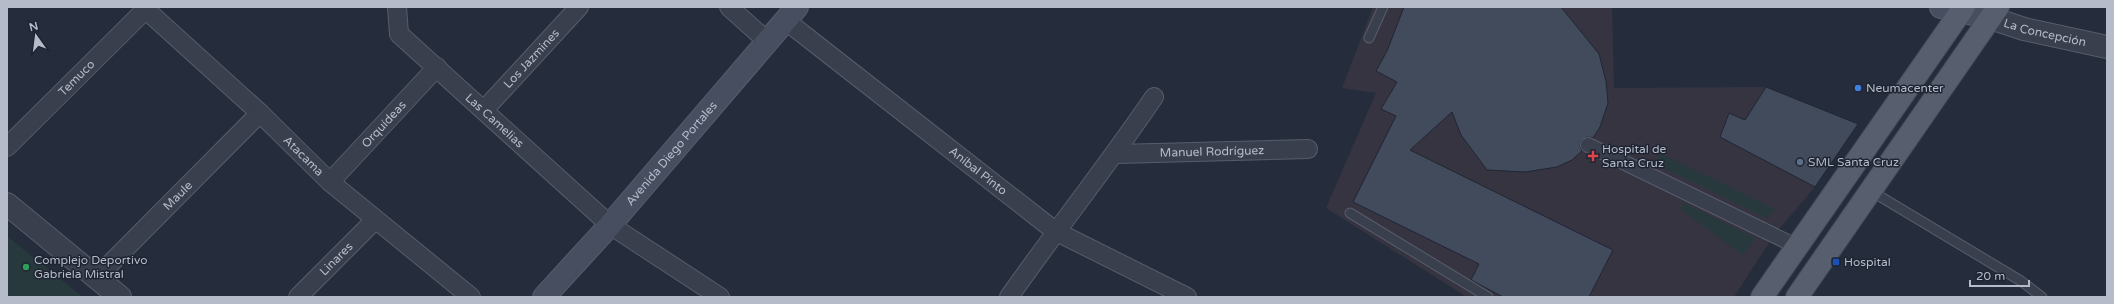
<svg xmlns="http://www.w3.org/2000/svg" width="2114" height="304" viewBox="0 0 2114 304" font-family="'Varela Round',sans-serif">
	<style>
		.medical { fill: #363441 }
		.green { fill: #27393d }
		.building { fill: #414b5b; stroke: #202634 }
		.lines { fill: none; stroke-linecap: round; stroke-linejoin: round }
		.service-casing { stroke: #575d6b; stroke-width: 11 }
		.pedestrian-casing { stroke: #575d6b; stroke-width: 16 }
		.minor-casing { stroke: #575d6b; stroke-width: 20 }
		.tertiary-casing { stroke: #575d6b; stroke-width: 24 }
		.secondary-casing { stroke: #575d6b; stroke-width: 24 }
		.primary-casing { stroke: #424856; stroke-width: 24 }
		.service { stroke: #393f4d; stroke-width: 9 }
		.pedestrian { stroke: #393f4d; stroke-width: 14 }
		.minor { stroke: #393f4d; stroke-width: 18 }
		.tertiary { stroke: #393f4d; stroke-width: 22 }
		.secondary { stroke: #474e5f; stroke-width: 22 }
		.primary { stroke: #575e6d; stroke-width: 22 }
		.shop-dot { fill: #3f7fe0; stroke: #1e2432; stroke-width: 1.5 }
		.health-dot { fill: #e0444e; stroke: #1e2432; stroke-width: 1.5 }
		.service-dot { fill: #5c6f8a; stroke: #1e2432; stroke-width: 1.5 }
		.transit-dot { fill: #1a4fb4; stroke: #1e2432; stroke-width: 1.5 }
		.leisure-dot { fill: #2e9e5b; stroke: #1e2432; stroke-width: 1.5 }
		.labels { text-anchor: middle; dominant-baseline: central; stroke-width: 3; stroke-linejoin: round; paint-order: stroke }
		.street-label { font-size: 12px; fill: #b5bbc8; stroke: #1e2432 }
		.poi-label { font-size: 12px; fill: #b5bbc8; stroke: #1e2432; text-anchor: start }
	</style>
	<rect width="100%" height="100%" fill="#252d3c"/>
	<path class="medical" d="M1373,7h239l2,81 152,-1 92,37 -43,63 -41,48 -40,62h-267l-141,-89 50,-115 -34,-5z"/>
	<path class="green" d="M1660,153l115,56 -8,9 -112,-54z
		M1684,203l71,35 -12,17 -63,-46z
		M7,236l76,61h-76z"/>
	<path class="building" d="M1404,7h157l38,47 7,27 2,22 -8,24 -7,11 -6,-1 -6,4 -1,5 2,5 -10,9 -15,7 -32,5 -38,-2 -26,-35 -9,-23 -42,38 203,100 -24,47h-86l-32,-17 8,-16 -126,-62 43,-86 -15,-7 16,-27 -21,-11 11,-20z
		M1766,87l92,37 -43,63 -95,-50 9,-24 16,7z"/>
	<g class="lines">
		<defs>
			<path id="service" d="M1369,38l14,-31
				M1871,191l150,90 21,16
				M1350,213l138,84"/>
			<path id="pedestrian" d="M1588,145l210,102"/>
			<g id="minor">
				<path id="s1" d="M143,7l117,106 70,69 141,115"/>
				<path id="s2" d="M397,7l2,27 211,191 110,72"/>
				<path d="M729,7l38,34"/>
				<path id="s3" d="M785,20l270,211 132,66"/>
				<path id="s4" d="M484,110l95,-103"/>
				<path id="s5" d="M7,147l139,-138"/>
				<path id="s6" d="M1116,154l192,-5"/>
				<path id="s7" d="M330,182l107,-115"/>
				<path id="s8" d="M96,278l164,-165"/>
				<path id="s9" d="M298,297l77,-77"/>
				<path d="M1009,297c47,-67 99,-132 145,-200"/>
			</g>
			<g id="tertiary">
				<path id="s10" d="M1991,18l33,11 83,18"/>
				<path d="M7,204l113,93"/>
			</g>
			<g id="secondary">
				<path d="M1941,7l50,11"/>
				<path id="s11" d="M544,297l66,-72 187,-218"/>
			</g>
			<path id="primary" d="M1762,297l202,-290
				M1797,297l201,-290"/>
		</defs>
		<use href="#service" class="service-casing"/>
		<use href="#pedestrian" class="pedestrian-casing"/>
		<use href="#minor" class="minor-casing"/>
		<use href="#tertiary" class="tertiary-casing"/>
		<use href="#secondary" class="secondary-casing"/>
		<use href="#primary" class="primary-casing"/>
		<use href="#service" class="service"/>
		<use href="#pedestrian" class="pedestrian"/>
		<use href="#minor" class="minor"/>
		<use href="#tertiary" class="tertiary"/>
		<use href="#secondary" class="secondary"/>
		<use href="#primary" class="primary"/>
	</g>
	<circle class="shop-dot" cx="1858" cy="88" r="4"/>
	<path class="health-dot" d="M1591 150h4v4h4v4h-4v4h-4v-4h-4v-4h4z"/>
	<circle class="service-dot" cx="1800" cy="162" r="4"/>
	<rect class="transit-dot" x="1832" y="258" width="8" height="8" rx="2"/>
	<circle class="leisure-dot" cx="26" cy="267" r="4"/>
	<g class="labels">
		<g class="street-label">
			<text stroke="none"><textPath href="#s10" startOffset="56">La Concepción</textPath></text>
			<text stroke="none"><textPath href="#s4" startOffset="70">Los Jazmines</textPath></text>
			<text stroke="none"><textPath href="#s5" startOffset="98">Temuco</textPath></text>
			<text stroke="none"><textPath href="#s2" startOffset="156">Las Camelias</textPath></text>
			<text stroke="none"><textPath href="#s7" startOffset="79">Orquídeas</textPath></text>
			<text stroke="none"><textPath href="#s6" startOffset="96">Manuel Rodríguez</textPath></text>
			<text stroke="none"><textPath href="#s11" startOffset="192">Avenida Diego Portales</textPath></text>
			<text stroke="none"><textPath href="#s1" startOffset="219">Atacama</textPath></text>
			<text stroke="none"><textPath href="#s3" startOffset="245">Aníbal Pinto</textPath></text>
			<text stroke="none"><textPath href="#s8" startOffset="116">Maule</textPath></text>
			<text stroke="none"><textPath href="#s9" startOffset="54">Linares</textPath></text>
		</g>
		<g class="poi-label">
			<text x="1866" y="88">Neumacenter</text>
			<text x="1602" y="149">Hospital de<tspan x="1602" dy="14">Santa Cruz</tspan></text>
			<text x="1808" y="162">SML Santa Cruz</text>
			<text x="34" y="260">Complejo Deportivo<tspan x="34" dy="14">Gabriela Mistral</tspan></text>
			<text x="1844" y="262">Hospital</text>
		</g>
	</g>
	<rect width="2114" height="304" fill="none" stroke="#b5bbc8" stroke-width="16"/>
	<g transform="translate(36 36) rotate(346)" stroke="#1e2432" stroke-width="3" paint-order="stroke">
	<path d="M0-3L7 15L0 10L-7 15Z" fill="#b5bbc8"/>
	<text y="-6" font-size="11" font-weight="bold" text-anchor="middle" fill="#b5bbc8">N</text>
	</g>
	<path d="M1970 280v6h59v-6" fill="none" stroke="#b5bbc8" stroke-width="2"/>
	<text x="1976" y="280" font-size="12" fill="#b5bbc8" stroke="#1e2432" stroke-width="3" paint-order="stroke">20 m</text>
</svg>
